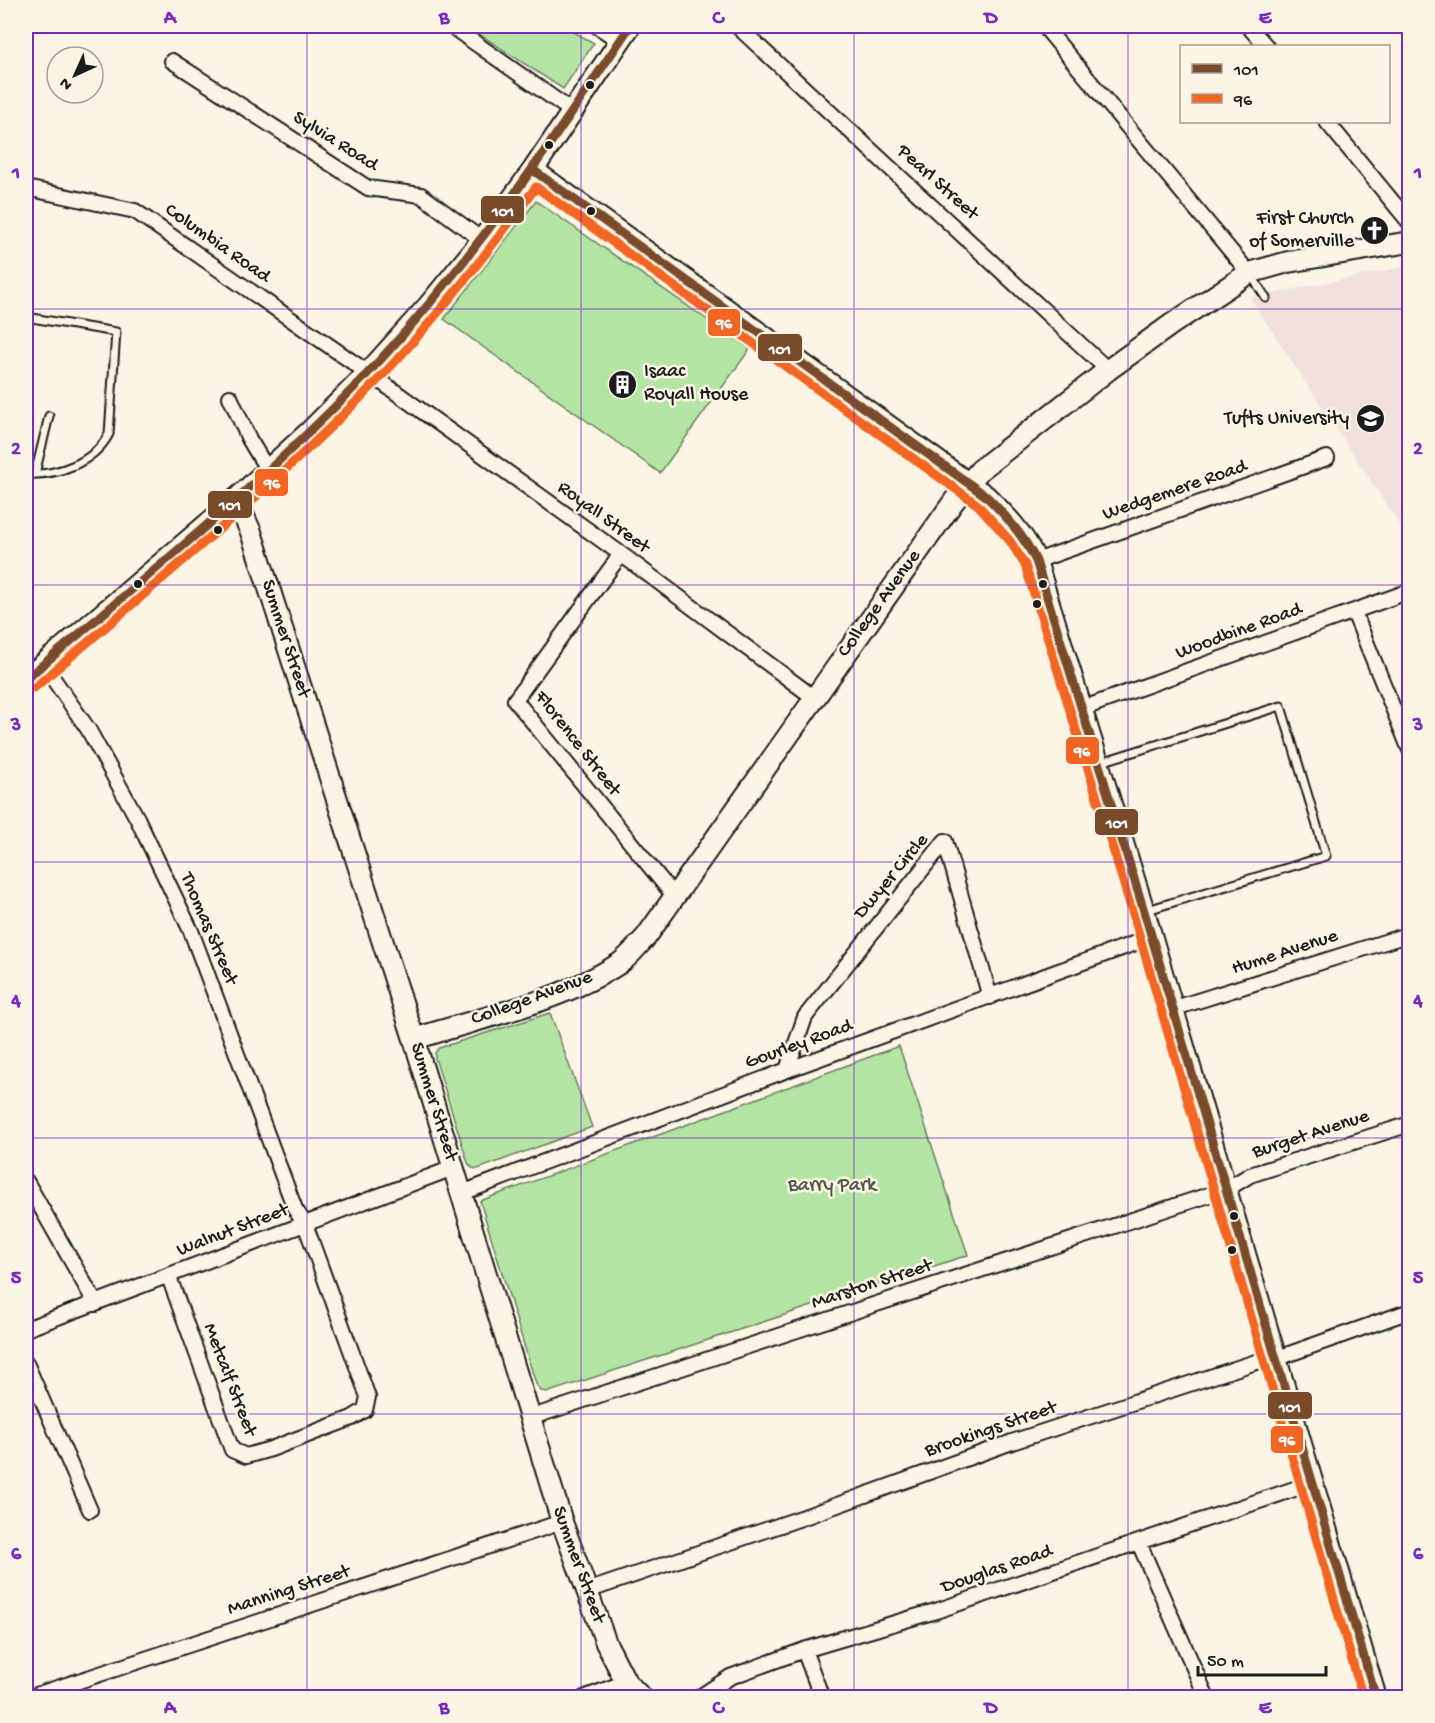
<svg xmlns="http://www.w3.org/2000/svg" width="1435" height="1723" viewBox="0 0 1435 1723" font-family="'Gochi Hand',sans-serif">
	<style>
		.built { fill: #f1dfde }
		.green { fill: #b5e5a4; stroke: #688060; stroke-width: 1.5 }
		.lines { fill: none; stroke-linecap: round; stroke-linejoin: round }
		.lane-casing { stroke: #1c1c1c; stroke-width: 11 }
		.street-casing { stroke: #1c1c1c; stroke-width: 18 }
		.secondary-casing { stroke: #1c1c1c; stroke-width: 24 }
		.lane { stroke: #fcf5e5; stroke-width: 7 }
		.street { stroke: #fcf5e5; stroke-width: 14 }
		.secondary { stroke: #fcf5e5; stroke-width: 20 }
		.bus-1-casing { stroke: #fcf5e5; stroke-width: 14 }
		.bus-2-casing { stroke: #fcf5e5; stroke-width: 14 }
		.bus-1 { stroke: #7a4b2a; stroke-width: 9 }
		.bus-2 { stroke: #f26522; stroke-width: 9 }
		.grid { fill: none; stroke: #7b2cbf; stroke-width: 1.5; stroke-opacity: 0.55 }
		.bus-dot { fill: #1c1c1c; stroke: #fcf5e5; stroke-width: 2 }
		.labels { text-anchor: middle; dominant-baseline: central; stroke-width: 5; stroke-linejoin: round; paint-order: stroke }
		.street-label { font-size: 20px; fill: #1c1c1c; stroke: #fcf5e5 }
		.poi-label { font-size: 20px; fill: #1c1c1c; stroke: #fcf5e5; text-anchor: end }
		.park-label { font-size: 20px; fill: #4a5845; stroke: #fcf5e5 }
		.line-badge { stroke: #fcf5e5; stroke-width: 2 }
		.badge-label { font-size: 16px; text-anchor: middle; font-weight: bold; fill: #fff }
		.neatline { fill: none; stroke: #7b2cbf; stroke-width: 2 }
		.grid-label { font-size: 20px; text-anchor: middle; font-weight: bold; fill: #7b2cbf }
	</style>
	<rect width="100%" height="100%" fill="#fcf5e5"/>
	<filter id="ink" filterUnits="userSpaceOnUse"><feTurbulence type="fractalNoise" baseFrequency=".0167" numOctaves="2"/><feDisplacementMap in="SourceGraphic" scale="12" xChannelSelector="R" yChannelSelector="G"/><feConvolveMatrix kernelMatrix="1 2 1 2 8 2 1 2 1" color-interpolation-filters="sRGB"/></filter>
	<g filter="url(#ink)">
		<path class="built" d="M1409,266v273l-159,-241z"/>
		<path class="green" d="M467,26h96l31,17 -31,46z
			M536,201l214,148 -90,124 -216,-154z
			M550,1013l42,114 -114,42 -6,-1 -4,-5 -33,-105v-5l4,-5z
			M899,1046l69,209 -419,137 -8,-1 -5,-7 -56,-183z"/>
		<g class="lines">
			<defs>
				<path id="lane" d="M1251,275l15,23
					M26,317l90,15 -7,102c-15,29 -53,42 -83,40
					M35,474l14,-58
					M1101,762l180,-56 45,150 -182,55"/>
				<path id="street" d="M451,26l122,86
					M597,26l23,15
					M737,26l371,344
					M1044,26l205,247
					M1248,26l18,20
					M172,61l196,127 53,7 61,45
					M1327,122l83,101
					M26,188l109,23 252,175 234,168 192,143
					M230,397l19,42 18,30
					M621,554l-106,146 159,196
					M1036,561l291,-103
					M1354,612l56,138
					M43,664l45,65 49,89 54,113 104,278 10,15 63,173 -3,13 -13,8 -81,31 -25,7 -14,-6 -63,-173
					M1081,709l329,-118
					M1172,1009l238,-75
					M787,1070l18,-53 140,-176 45,156
					M26,1181l70,123
					M462,1193l325,-123 365,-133
					M26,1329l427,-161
					M26,1363l64,147
					M529,1418l698,-229 23,-14 160,-51
					M1139,1543l68,155
					M587,1591l217,-74 208,-75 244,-80 19,-3 135,-48
					M804,1650l18,48
					M27,1698l535,-176
					M584,1698l42,-16
					M698,1698l32,-21 74,-27 135,-40 373,-127"/>
				<path id="secondary" d="M533,170l453,326c20,20 38,38 50,65l108,350 232,787
					M236,499l15,33 163,507 148,483 44,121 20,39 16,16
					M26,679l206,-176 78,-72 58,-58 60,-67 54,-66 51,-70 97,-144
					M414,1039c66,-21 149,-38 206,-76 10,-7 18,-18 26,-26l308,-436 26,-31 128,-100 64,-46 77,-51 39,-11 122,-20"/>
			</defs>
			<use href="#lane" class="lane-casing"/>
			<use href="#street" class="street-casing"/>
			<use href="#secondary" class="secondary-casing"/>
			<use href="#lane" class="lane"/>
			<use href="#street" class="street"/>
			<use href="#secondary" class="secondary"/>
			<defs>
				<path id="bus-1" d="M533,170l453,326c20,20 38,40 50,65l108,350 232,787
					M26,679c116,-99 236,-195 342,-306 100,-106 181,-226 262,-347"/>
				<path id="bus-2" d="M34,688c116,-99 234,-196 341,-305 59,-61 111,-128 161,-196l442,318 32,36 15,24 108,349 230,784"/>
			</defs>
			<use href="#bus-1" class="bus-1-casing"/>
			<use href="#bus-2" class="bus-2-casing"/>
			<use href="#bus-1" class="bus-1"/>
			<use href="#bus-2" class="bus-2"/>
		</g>
	</g>
	<path class="grid" d="M307,26v1672M581,26v1672M854,26v1672M1128,26v1672M26,309h1384M26,585h1384M26,862h1384M26,1138h1384M26,1414h1384"/>
	<defs>
		<symbol id="church-disc" viewBox="-11 -11 22 22"><circle r="9.5" fill="#1c1c1c" stroke="#fcf5e5"/><path d="M-1.2-6h2.4v3.5h3.3v2.4h-3.3V6h-2.4V-.1h-3.3v-2.4h3.3Z" fill="#fff"/></symbol>
		<symbol id="building-disc" viewBox="-11 -11 22 22"><circle r="9.5" fill="#1c1c1c" stroke="#fcf5e5"/><path d="M-4-6H4V6H1V3H-1V6H-4ZM-2.5-4.3h1.7v1.8h-1.7ZM.8-4.3h1.7v1.8H.8ZM-2.5-1h1.7V.8h-1.7ZM.8-1h1.7V.8H.8Z" fill="#fff"/></symbol>
		<symbol id="university-disc" viewBox="-11 -11 22 22"><circle r="9.5" fill="#1c1c1c" stroke="#fcf5e5"/><path d="M0-5L7-2L0 1L-7-2ZM-4 1L0 2.5L4 1V4Q0 6-4 4Z" fill="#fff"/></symbol>
	</defs>
	<g fill-rule="evenodd">
		<use href="#church-disc" x="1358" y="214" width="33" height="33"/>
		<use href="#building-disc" x="606" y="368" width="33" height="33"/>
		<use href="#university-disc" x="1354" y="402" width="33" height="33"/>
	</g>
	<g class="bus-dot">
		<circle cx="590" cy="85" r="5"/>
		<circle cx="549" cy="145" r="5"/>
		<circle cx="591" cy="211" r="5"/>
		<circle cx="218" cy="530" r="5"/>
		<circle cx="138" cy="584" r="5"/>
		<circle cx="1043" cy="584" r="5"/>
		<circle cx="1037" cy="604" r="5"/>
		<circle cx="1234" cy="1216" r="5"/>
		<circle cx="1232" cy="1250" r="5"/>
	</g>
	<g class="labels">
		<g class="street-label">
			<text transform="translate(335 142) rotate(32)">Sylvia Road</text>
			<text transform="translate(937 183) rotate(42)">Pearl Street</text>
			<text transform="translate(217 244) rotate(35)">Columbia Road</text>
			<text transform="translate(1175 491) rotate(-19)">Wedgemere Road</text>
			<text transform="translate(603 518) rotate(36)">Royall Street</text>
			<text transform="translate(880 604) rotate(-54)">College Avenue</text>
			<text transform="translate(1239 632) rotate(-20)">Woodbine Road</text>
			<text transform="translate(285 639) rotate(72)">Summer Street</text>
			<text transform="translate(577 744) rotate(52)">Florence Street</text>
			<text transform="translate(892 877) rotate(-50)">Dwyer Circle</text>
			<text transform="translate(208 929) rotate(67)">Thomas Street</text>
			<text transform="translate(1285 953) rotate(-18)">Hume Avenue</text>
			<text transform="translate(532 999) rotate(-20)">College Avenue</text>
			<text transform="translate(799 1045) rotate(-20)">Gourley Road</text>
			<text transform="translate(433 1102) rotate(73)">Summer Street</text>
			<text transform="translate(1311 1135) rotate(-18)">Burget Avenue</text>
			<text transform="translate(233 1231) rotate(-21)">Walnut Street</text>
			<text transform="translate(872 1285) rotate(-18)">Marston Street</text>
			<text transform="translate(229 1380) rotate(69)">Metcalf Street</text>
			<text transform="translate(991 1430) rotate(-19)">Brookings Street</text>
			<text transform="translate(578 1565) rotate(70)">Summer Street</text>
			<text transform="translate(997 1570) rotate(-19)">Douglas Road</text>
			<text transform="translate(289 1591) rotate(-18)">Manning Street</text>
		</g>
		<g class="poi-label">
			<text x="1354" y="219">First Church<tspan x="1354" dy="23">of Somerville</tspan></text>
			<text x="644" y="372" text-anchor="start">Isaac<tspan x="644" dy="23">Royall House</tspan></text>
			<text x="1349" y="419">Tufts University</text>
		</g>
		<g class="park-label">
			<text x="832" y="1186">Barry Park</text>
		</g>
	</g>
	<g class="line-badge">
		<rect x="480" y="195" width="45" height="29" rx="6" fill="#7a4b2a"/>
		<rect x="707" y="308" width="34" height="29" rx="6" fill="#f26522"/>
		<rect x="757" y="333" width="46" height="29" rx="6" fill="#7a4b2a"/>
		<rect x="254" y="468" width="35" height="29" rx="6" fill="#f26522"/>
		<rect x="207" y="490" width="46" height="29" rx="6" fill="#7a4b2a"/>
		<rect x="1065" y="736" width="35" height="29" rx="6" fill="#f26522"/>
		<rect x="1094" y="808" width="45" height="28" rx="6" fill="#7a4b2a"/>
		<rect x="1267" y="1391" width="46" height="29" rx="6" fill="#7a4b2a"/>
		<rect x="1270" y="1425" width="34" height="29" rx="6" fill="#f26522"/>
	</g>
	<g class="badge-label">
		<text x="503" y="216">101</text>
		<text x="724" y="328">96</text>
		<text x="780" y="354">101</text>
		<text x="272" y="488">96</text>
		<text x="230" y="510">101</text>
		<text x="1082" y="756">96</text>
		<text x="1117" y="828">101</text>
		<text x="1290" y="1412">101</text>
		<text x="1287" y="1445">96</text>
	</g>
	<rect width="1435" height="1723" fill="none" stroke="#fcf5e5" stroke-width="66"/>
	<rect x="1180" y="45" width="210" height="78" fill="#fcf5e5" stroke="#a29e95" stroke-width="1.5"/>
	<rect x="1192" y="64" width="30" height="9" fill="#7a4b2a" stroke="#a29e95" stroke-width="1.5"/>
	<text x="1234" y="75" font-size="18" fill="#1c1c1c">101</text>
	<rect x="1192" y="94" width="30" height="9" fill="#f26522" stroke="#a29e95" stroke-width="1.5"/>
	<text x="1234" y="105" font-size="18" fill="#1c1c1c">96</text>
	<g transform="translate(75 75) rotate(225)"><circle r="28" fill="#fcf5e5" stroke="#a29e95" stroke-width="1.5"/>
	<path d="M0-4.5L10 22L0 15L-10 22Z" fill="#1c1c1c"/>
	<text y="-9" font-size="16" font-weight="bold" text-anchor="middle" fill="#1c1c1c">N</text>
	</g>
	<path d="M1198 1666v9h128v-9" fill="none" stroke="#1c1c1c" stroke-width="3"/>
	<text x="1207" y="1666" font-size="18" fill="#1c1c1c" stroke="#fcf5e5" stroke-width="4.5" paint-order="stroke">50 m</text>
	<rect x="33" y="33" width="1369" height="1657" class="neatline"/>
	<g class="grid-label">
		<text x="170" y="23">A</text>
		<text x="444" y="23">B</text>
		<text x="718" y="23">C</text>
		<text x="991" y="23">D</text>
		<text x="1265" y="23">E</text>
		<text x="16" y="178">1</text>
		<text x="1418" y="178">1</text>
		<text x="16" y="454">2</text>
		<text x="1418" y="454">2</text>
		<text x="16" y="730">3</text>
		<text x="1418" y="730">3</text>
		<text x="16" y="1006">4</text>
		<text x="1418" y="1006">4</text>
		<text x="16" y="1283">5</text>
		<text x="1418" y="1283">5</text>
		<text x="16" y="1559">6</text>
		<text x="1418" y="1559">6</text>
		<text x="170" y="1713">A</text>
		<text x="444" y="1713">B</text>
		<text x="718" y="1713">C</text>
		<text x="991" y="1713">D</text>
		<text x="1265" y="1713">E</text>
	</g>
</svg>
